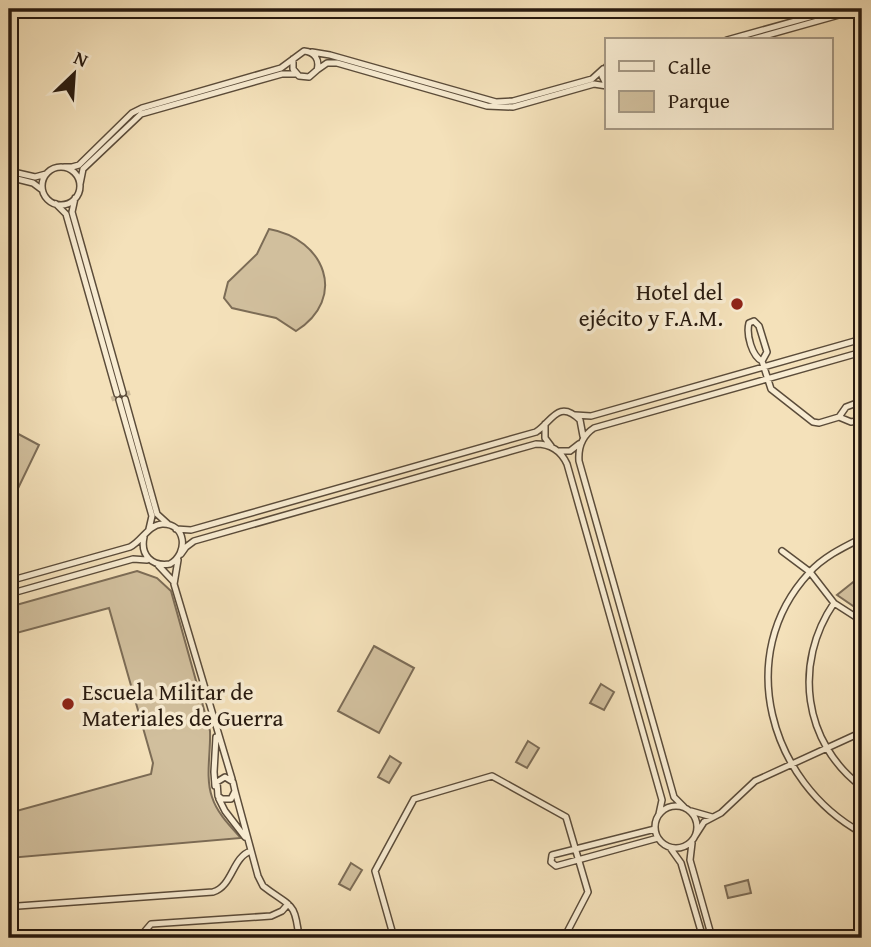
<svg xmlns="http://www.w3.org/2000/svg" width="871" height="947" viewBox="0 0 871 947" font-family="'Gentium Book Plus',serif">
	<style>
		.green { fill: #d1bf9d; stroke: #7c6c56; stroke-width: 2 }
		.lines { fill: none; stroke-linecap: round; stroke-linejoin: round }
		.street-tunnel { stroke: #cbb998; stroke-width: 5; stroke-dasharray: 5 2.5; stroke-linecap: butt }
		.street-casing { stroke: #5b4c3a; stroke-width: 8 }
		.street { stroke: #f8ecd2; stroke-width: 5 }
		.poi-dot { fill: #8f2418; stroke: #f8ecd2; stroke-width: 2.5 }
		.labels { text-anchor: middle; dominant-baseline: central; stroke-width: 7; stroke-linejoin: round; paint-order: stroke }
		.poi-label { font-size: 23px; fill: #281a0f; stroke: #f8ecd2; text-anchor: end }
	</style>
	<rect width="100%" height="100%" fill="#f4e1ba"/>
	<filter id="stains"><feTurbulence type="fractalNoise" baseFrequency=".00286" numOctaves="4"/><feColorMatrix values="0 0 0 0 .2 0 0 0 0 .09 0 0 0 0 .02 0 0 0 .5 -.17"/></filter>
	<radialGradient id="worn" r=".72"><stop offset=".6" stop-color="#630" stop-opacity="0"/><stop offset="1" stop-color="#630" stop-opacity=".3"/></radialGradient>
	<path class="green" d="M269,229c56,10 79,69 27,102l-20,-13 -44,-10 -8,-10 4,-16 29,-28z
		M9,429l30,16 -30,62z
		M137,571l20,7 14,13 39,140c1,21 -5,46 2,66 5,16 18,29 29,41l-232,20v-45l142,-39 2,-11 -44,-155 -100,27v-28z
		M862,575v37l-25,-17z
		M374,646l40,22 -35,65 -41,-22z
		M601,684l13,8 -10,18 -14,-7z
		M528,741l11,7 -12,20 -11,-6z
		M390,756l11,7 -12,20 -11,-6z
		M351,863l11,7 -12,20 -11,-6z
		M748,880l3,13 -23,5 -3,-12z"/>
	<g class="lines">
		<path class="street-tunnel" d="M127,391l2,7
			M113,396l2,6"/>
		<defs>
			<path id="street" d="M727,40l111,-31
				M750,40l96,-27 16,3
				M312,52l18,3 166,47 17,-1 79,-22 11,-10
				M607,66l-5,10 5,10
				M317,70l10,-7h10l150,43 26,1 81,-23 13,2
				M42 186a19 19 0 1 1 38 0a19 19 0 1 1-38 0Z
				M64,167h8l7,-2 53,-52 10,-5 139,-40 23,-17c11,1 16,9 13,19l-8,7 -10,-1 -6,-7v-10
				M9,171l26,6 11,-3
				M9,177l24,6 8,6
				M80,184l3,-15 58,-55 141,-40h14
				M75,198l-3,14 51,181
				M56,204l10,10 51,180
				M762,361c-10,-5 -16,-26 -13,-38l5,-2 5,5 8,26 -5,9 9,28 42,33 6,1 20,-6 7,-10 16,-6
				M125,399l32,115 11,10
				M119,400l33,116 -3,13
				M575,415l16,1 271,-77
				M839,417l12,5 11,-2
				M545,424v14l6,8
				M559,451h11l9,-7
				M176,529l15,1 345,-98c15,-9 22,-34 44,-12l3,16
				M862,538c-18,9 -39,19 -53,35 -76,82 -39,210 53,260
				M782,551l28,21 24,31 28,18
				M181,554l5,-7 8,-6 342,-97c15,0 25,7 31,20l95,336 -3,14
				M178,560l-4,24 58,195
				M158,565l15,16
				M9,581l121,-34c12,-6 18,-22 32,-23 24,-1 27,29 8,40 -18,3 -30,-9 -26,-27
				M9,594l124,-35 14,1
				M834,603c-41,60 -31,140 28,184
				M215,786l-1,-14 2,-35
				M235,791l-4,8h-9l-4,-3 -1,-14 8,-5 8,5 2,9 23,85 5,10c28,22 32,14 36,52
				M219,799l6,12 20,26
				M655 827a21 21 0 1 1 42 0a21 21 0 1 1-42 0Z
				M684,807l-10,-10 -95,-336c-1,-14 3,-25 15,-33l268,-76
				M691,811l21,6
				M655,829l-103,26 -1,7 5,4 102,-28
				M695,836l9,-14 17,-9 34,-32 107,-49
				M692,843l-2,17 22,78
				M671,849l10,14 22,75
				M18,906l195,-14c20,-6 19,-35 38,-41
				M145,938v-7l6,-7 120,-8 11,-5 6,-7
				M394,938l-19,-67 39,-72 78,-23 74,41 22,75 -24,46"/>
		</defs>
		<use href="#street" class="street-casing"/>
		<use href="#street" class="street"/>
	</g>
	<g class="poi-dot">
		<circle cx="737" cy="304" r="7"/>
		<circle cx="68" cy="704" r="7"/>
	</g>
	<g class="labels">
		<g class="poi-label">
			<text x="723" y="291">Hotel del<tspan x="723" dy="26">ejécito y F.A.M.</tspan></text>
			<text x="82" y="691" text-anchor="start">Escuela Militar de<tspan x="82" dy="26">Materiales de Guerra</tspan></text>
		</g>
	</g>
	<rect width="871" height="947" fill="none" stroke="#f4e1ba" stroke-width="35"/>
	<rect x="10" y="10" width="850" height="926" fill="none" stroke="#281a0f" stroke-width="3.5"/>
	<rect x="18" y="18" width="836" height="912" fill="none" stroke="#281a0f" stroke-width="2"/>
	<rect x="605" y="38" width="228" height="91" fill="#f8ecd2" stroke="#a59884" stroke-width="2"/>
	<rect x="619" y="61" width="35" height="10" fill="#f8ecd2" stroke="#a59884" stroke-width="2"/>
	<text x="668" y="74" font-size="21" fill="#281a0f">Calle</text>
	<rect x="619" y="91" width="35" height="21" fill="#d1bf9d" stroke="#a59884" stroke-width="2"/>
	<text x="668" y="108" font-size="21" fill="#281a0f">Parque</text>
	<g transform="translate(74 74) rotate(25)" stroke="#f8ecd2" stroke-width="5" paint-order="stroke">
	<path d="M0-5L12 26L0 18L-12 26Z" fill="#281a0f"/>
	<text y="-10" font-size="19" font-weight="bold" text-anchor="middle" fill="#281a0f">N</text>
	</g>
	<rect width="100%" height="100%" filter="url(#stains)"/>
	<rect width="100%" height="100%" fill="url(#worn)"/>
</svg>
